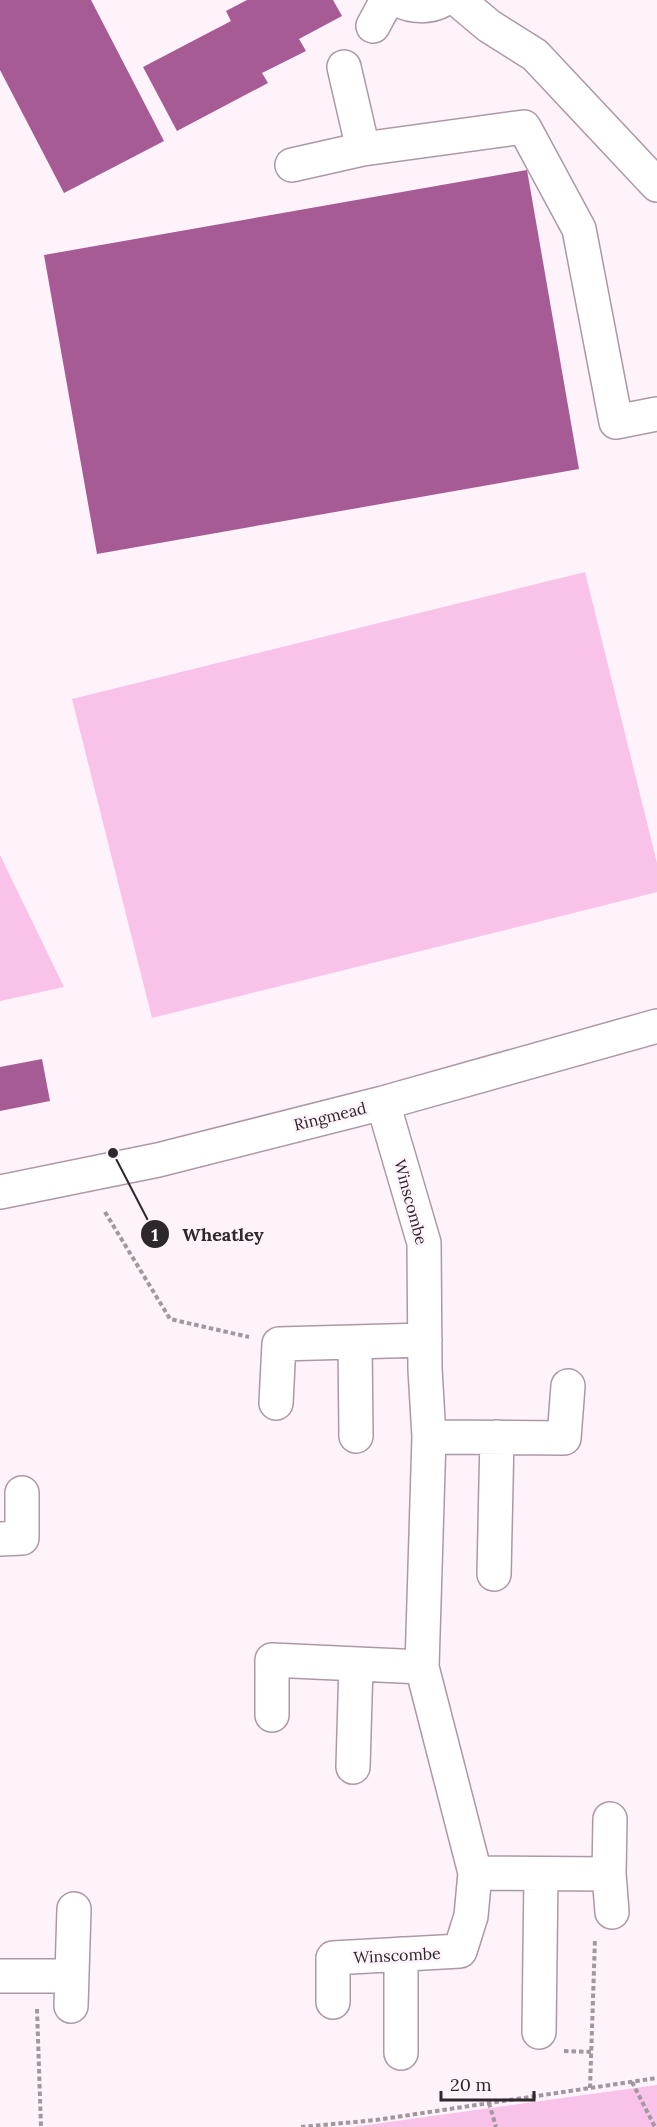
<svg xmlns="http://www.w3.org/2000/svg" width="657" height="2127" viewBox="0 0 657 2127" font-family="Lora,serif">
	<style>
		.green { fill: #f9c2e9 }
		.building { fill: #a75b94 }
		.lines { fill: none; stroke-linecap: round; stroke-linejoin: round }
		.minor-casing { stroke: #ac99a6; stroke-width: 36 }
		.path { stroke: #a1979e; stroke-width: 4; stroke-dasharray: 4.5 3; stroke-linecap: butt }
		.minor { stroke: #fff; stroke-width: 33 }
		.labels { text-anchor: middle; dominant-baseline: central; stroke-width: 5; stroke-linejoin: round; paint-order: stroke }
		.street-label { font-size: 16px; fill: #2e272c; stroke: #fef2fb }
		.leader { fill: none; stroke: #2e272c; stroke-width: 2 }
		.callout-dot { fill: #2e272c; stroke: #fef2fb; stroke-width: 2 }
		.mark-label { font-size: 18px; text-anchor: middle; font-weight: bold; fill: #fff }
		.callout-label { font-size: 18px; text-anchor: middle; font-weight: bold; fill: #2e272c; stroke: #fef2fb; stroke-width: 5; stroke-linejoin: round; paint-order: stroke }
	</style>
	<rect width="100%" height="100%" fill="#fef2fb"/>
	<path class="green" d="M585,572l72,291v29l-505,126 -80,-319z
		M0,855l64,132 -64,14z
		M657,2085v42h-304z"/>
	<path class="building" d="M0,0h91l73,141 -100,52 -64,-123z
		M247,0h86l9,16 -43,23 7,12 -44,22 6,10 -91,48 -34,-64 88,-46 -5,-10z
		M527,170l52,299 -482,85 -53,-299z
		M42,1059l8,42 -50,10v-44z"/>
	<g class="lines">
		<defs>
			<path id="minor" d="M398,0c14,7 31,8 45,0
				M458,0l31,26 46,29 122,130
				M373,26l14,-26
				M344,67l19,82 161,-22 55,102 37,193 41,-8
				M292,165l71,-16
				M0,1192l158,-32 225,-57 274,-77
				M355,1342l1,94
				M276,1403l3,-59 146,-4
				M429,1437l135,1 4,-52
				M0,1539l22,-1v-45
				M494,1574l3,-137
				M272,1715v-55l150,7
				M353,1767l3,-103
				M610,1819l-1,55 3,38
				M475,1873l134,1
				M401,1954v99
				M0,1976h72
				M333,2002v-44l127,-7 11,-35 4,-43 -53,-206 7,-230 -4,-68 -1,-126 -41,-140
				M71,2006l3,-97
				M539,2032l2,-158"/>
		</defs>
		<use href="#minor" class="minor-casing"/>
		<path class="path" d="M105,1212l65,107 79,18
			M37,2009l4,118
			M564,2051l28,1
			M632,2082l23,45
			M590,2088l5,-149
			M489,2103l7,24
			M301,2127l75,-7 281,-42"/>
		<use href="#minor" class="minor"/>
	</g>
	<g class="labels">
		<g class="street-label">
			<text transform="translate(330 1116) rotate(-14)">Ringmead</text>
			<text transform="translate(411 1202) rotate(75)">Winscombe</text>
			<text transform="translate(397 1955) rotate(-3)">Winscombe</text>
		</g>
	</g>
	<path class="leader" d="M113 1153L155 1234"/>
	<g class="callout-dot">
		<circle cx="113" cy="1153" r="6"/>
		<circle cx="155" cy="1234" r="15"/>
	</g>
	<g class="mark-label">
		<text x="155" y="1241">1</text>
	</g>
	<g class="callout-label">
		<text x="223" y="1241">Wheatley</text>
	</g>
	<path d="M441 2091v9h93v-9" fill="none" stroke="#2e272c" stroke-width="3"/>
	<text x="450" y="2091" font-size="18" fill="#2e272c" stroke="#fef2fb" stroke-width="4.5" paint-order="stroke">20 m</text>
</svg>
